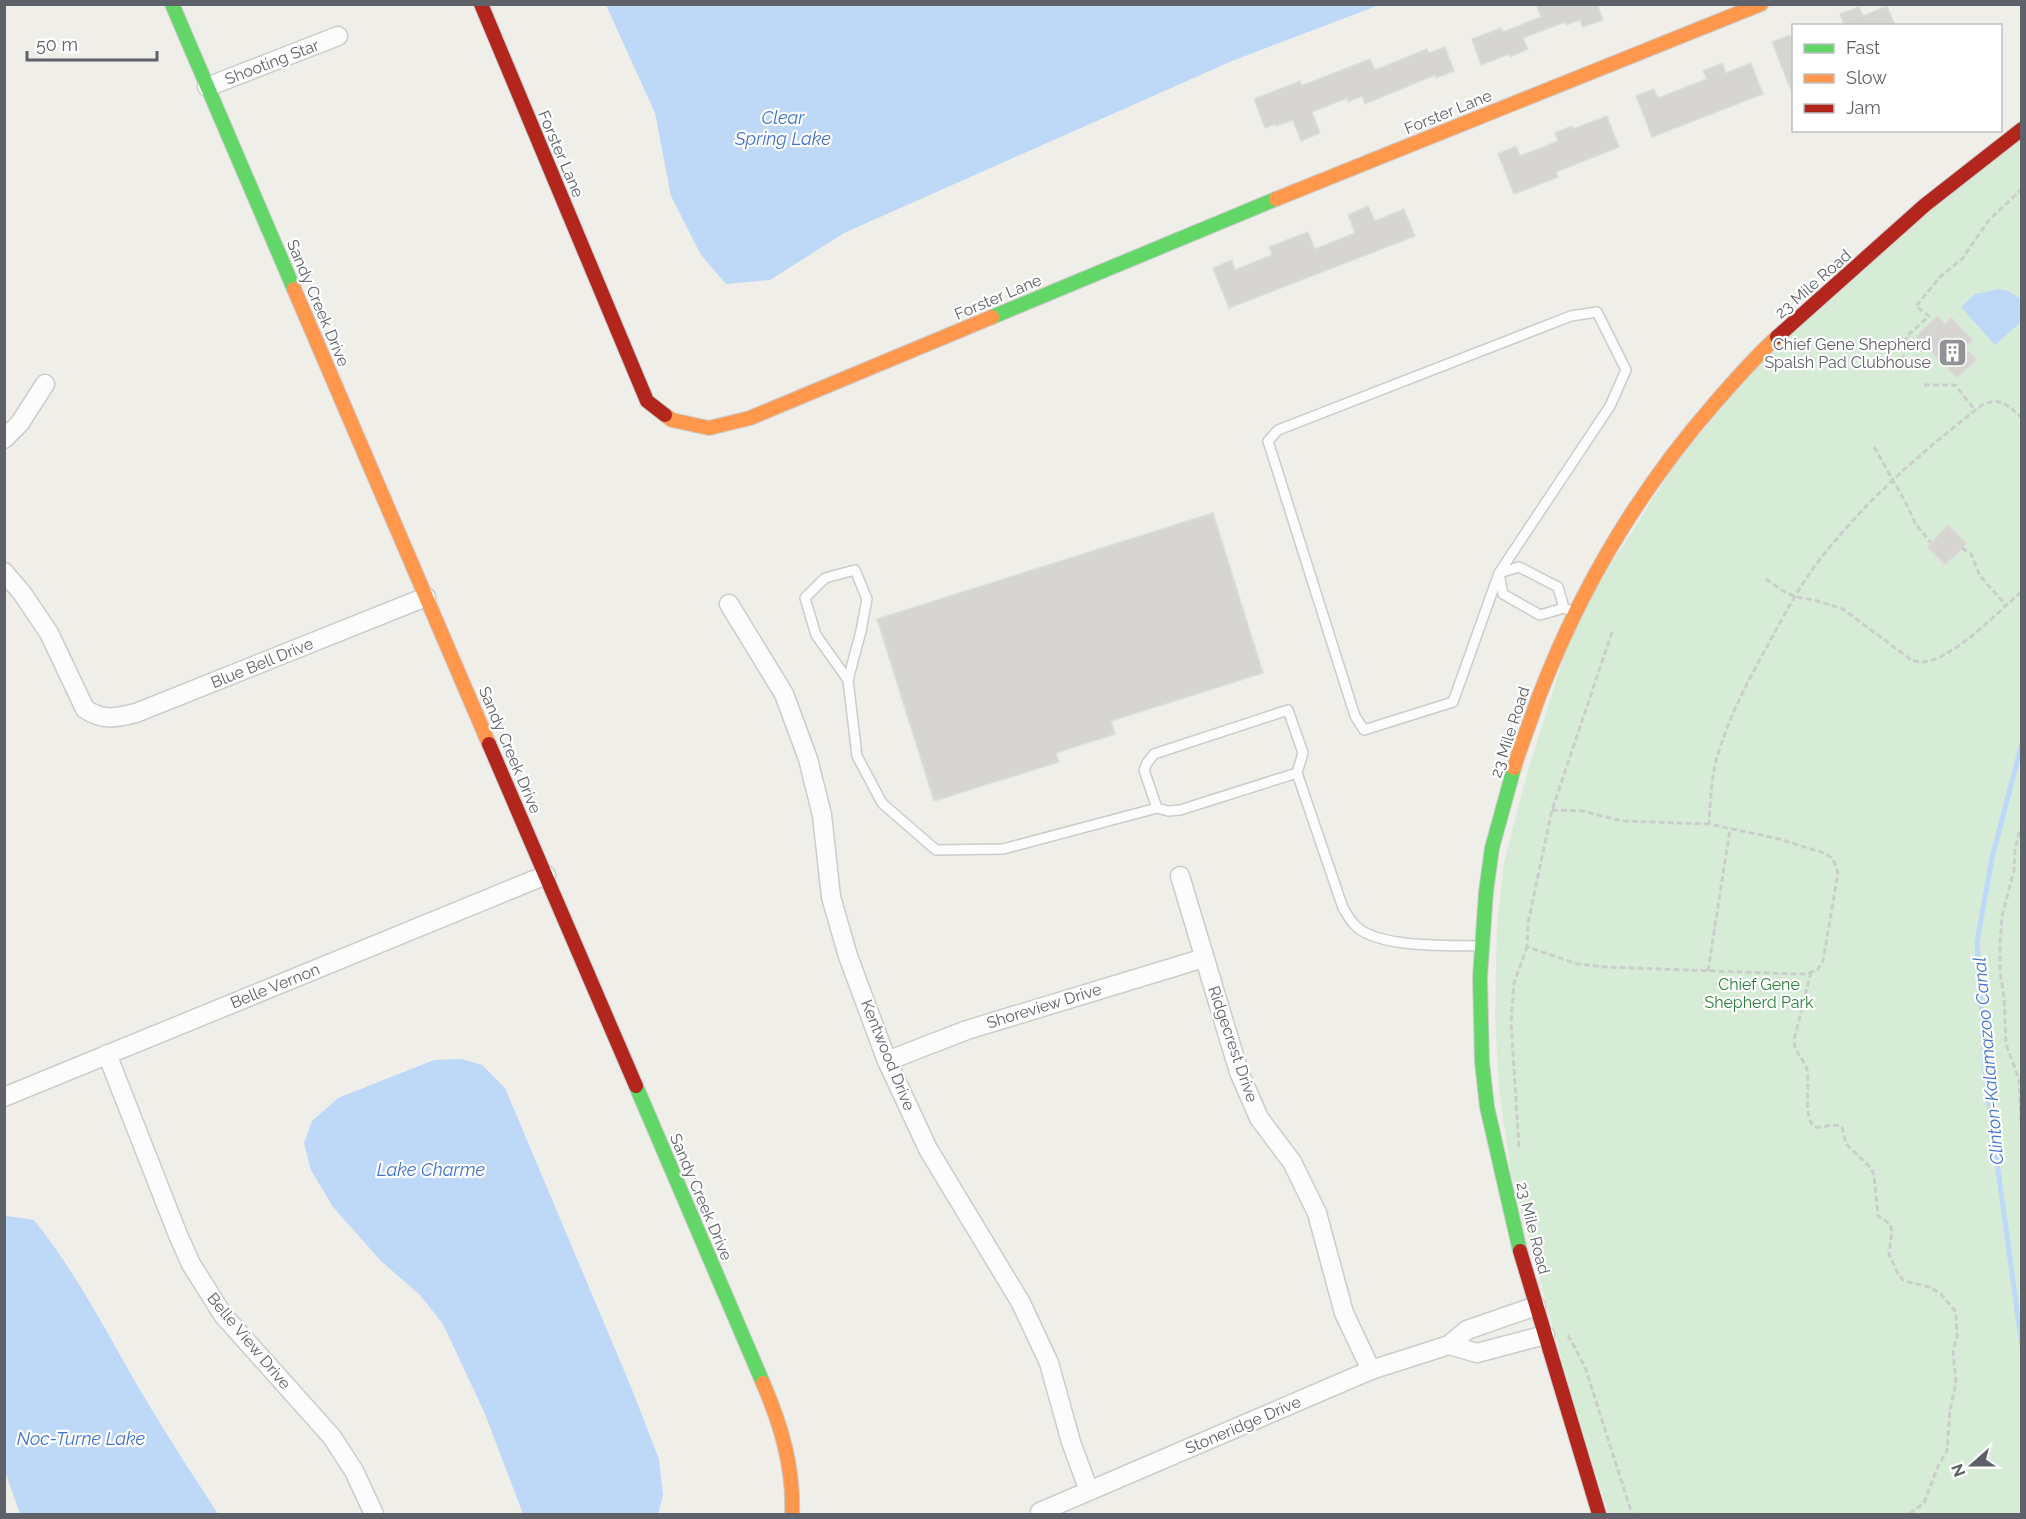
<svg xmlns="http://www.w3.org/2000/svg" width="2026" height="1519" viewBox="0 0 2026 1519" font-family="Raleway,sans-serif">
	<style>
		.green { fill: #d6ecd6 }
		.water { fill: #bed8f8 }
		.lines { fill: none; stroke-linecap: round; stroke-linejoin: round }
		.stream { stroke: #bed8f8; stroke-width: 5 }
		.building { fill: #d6d5d2; stroke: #deded8; stroke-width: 1.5 }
		.lane-casing { stroke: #cccccb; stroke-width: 12 }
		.street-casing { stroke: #cccccb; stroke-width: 21 }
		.fast-casing { stroke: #cbcccb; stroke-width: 16 }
		.slow-casing { stroke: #cbcccb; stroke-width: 16 }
		.jam-casing { stroke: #cbcccb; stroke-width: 16 }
		.path { stroke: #cacfcc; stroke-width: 3; stroke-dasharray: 6 3; stroke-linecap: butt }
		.lane { stroke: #fdfcfc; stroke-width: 9 }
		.street { stroke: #fdfcfc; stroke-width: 18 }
		.fast { stroke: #63d668; stroke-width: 14 }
		.slow { stroke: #ff974d; stroke-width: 14 }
		.jam { stroke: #b3261e; stroke-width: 14 }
		.labels { text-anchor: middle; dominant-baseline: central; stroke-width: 4.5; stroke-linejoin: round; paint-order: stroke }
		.street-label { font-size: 16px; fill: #5e6168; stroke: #fff }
		.poi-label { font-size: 16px; fill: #5e6168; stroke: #fff; text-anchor: end }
		.park-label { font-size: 16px; fill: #2b813b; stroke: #fff }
		.water-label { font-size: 18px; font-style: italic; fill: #3f72d0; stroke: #fff }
	</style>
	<rect width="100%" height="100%" fill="#efeee9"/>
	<path class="green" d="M2021,139v1375h-412l-36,-114 -62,-226 -12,-87 -4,-70 2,-93 7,-61 22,-86 40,-127 32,-65 77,-121 85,-102 170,-151z"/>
	<path class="water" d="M606,5h773l-147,56 -388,172 -74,47 -44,4 -25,-29 -30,-59 -16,-83z
		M1999,289l9,2 13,8v23l-26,23 -34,-38 14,-13z
		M461,1059l21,6 23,23 126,299 28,72 4,36 -5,19h-135l-38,-100 -42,-90 -23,-29 -39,-34 -48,-54 -22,-37 -7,-27 8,-22 26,-23 96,-38z
		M7,1216l27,4c47,58 79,126 118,190 21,35 44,70 66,104h-198l-16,-45v-252z"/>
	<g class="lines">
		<path class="stream" d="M2022,743l-30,115 -15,84 9,139 36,266"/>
	</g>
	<path class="building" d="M1536,4h61l6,16 -20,7 -3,-7 -14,5 -1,-3 -42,16 5,11 -18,8 -1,-3 -28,11 -9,-26 29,-11 2,4 38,-15z
		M1887,6l8,20h-54l3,-2 -4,-10 19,-7 4,9z
		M1790,35l4,8 -1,52 -21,-53z
		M1445,47l9,24 -18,7 -1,-3 -70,29 -3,-8 -14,6 -1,-4 -35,14 8,21 -19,8 -8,-21 -17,6 -1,-2 -10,4 -11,-29 46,-18 1,5 69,-27 5,11 52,-21 2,4z
		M1722,63l4,10 25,-10 12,31 -111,43 -16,-41 18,-7 4,9 49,-19 -4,-8z
		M1607,116l12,31 -63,25 2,5 -44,17 -16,-40 18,-8 4,10 38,-15 -3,-8 17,-7 1,3z
		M1368,206l7,15 29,-12 11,27 -186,72 -16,-40 19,-8 3,10 37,-15 -3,-8 39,-15 7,17 40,-16 -7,-18z
		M1937,316l8,8 6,-7 22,23 -8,7 12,12 -20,19 -41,-42z
		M1213,513l50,160 -152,48 4,13 -59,19 3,9 -125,39 -57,-182z
		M1948,525l19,19 -22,21 -18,-18z"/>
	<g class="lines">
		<defs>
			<path id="lane" d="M1597,312l29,58 -16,36 -111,167 -46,129 -89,28 -9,-14 -87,-275 10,-11 293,-114z
				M1564,608l-6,-21 -39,-20 -20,6 4,21 37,21 24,-7 10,4
				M848,680l-32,-45 -11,-37 20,-20 30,-8 12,29 -6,32 -13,49 9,76 25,47 54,47 67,-1 154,-41
				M1297,773l6,-20 -15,-43 -134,44 -7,9 -3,7 13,38 11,3 12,-1 117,-37 46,135c4,6 7,12 11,16 21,25 96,21 128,22"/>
			<path id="street" d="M207,87l131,-51
				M4,439l16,-16 25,-39
				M4,572l18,21 27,40 36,76c18,12 31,9 51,4l290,-116
				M729,604l55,90 24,65 14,56 9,82 17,59 39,105 41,88 93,154 28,60 22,79 18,49
				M1180,876l59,196 20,46 33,44 25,51 27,100 27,57
				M107,1054l71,181 13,29 32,51 109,122 22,34 20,43
				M887,1061l80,-31 237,-72
				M4,1097l542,-222
				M1449,1345l28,8 68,-18
				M1040,1512l331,-142 78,-25 18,-15 69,-24"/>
			<path id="fast" d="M172,4l122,285
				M992,317l284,-118
				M1514,768l-22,80 -6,44 -6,85 2,85 5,45 33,144
				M636,1086l127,297"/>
			<path id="slow" d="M1276,199l485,-195
				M294,289l195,455
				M665,415l7,5 37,8 41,-10 242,-101
				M1514,768c7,-23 16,-46 24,-69 41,-108 100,-208 177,-296 20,-23 39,-45 62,-66
				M763,1383c18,42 31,85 29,131"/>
			<path id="jam" d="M481,4l166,397 18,14
				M1777,337l148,-132 97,-76
				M489,744l147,342
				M1520,1251l79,263"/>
		</defs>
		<use href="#lane" class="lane-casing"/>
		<use href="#street" class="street-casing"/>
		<use href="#fast" class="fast-casing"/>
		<use href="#slow" class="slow-casing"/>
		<use href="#jam" class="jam-casing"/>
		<path class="path" d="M1903,361l4,-25 22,-20 -13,-10 24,-29 22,-18 27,-39 33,-31
			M1924,385h31l20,25
			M1874,447l32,56 9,20 16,20
			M1962,548l9,6 9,22 26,29
			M1766,579l17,12 13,6 18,3 29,9 67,50c3,1 6,3 9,3 29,3 81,-52 103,-71
			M1612,632l-60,178 -24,113 -1,24 51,17 28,3 188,7h13l11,-5 5,-8 15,-88 -5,-14 -9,-6 -45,-14 -70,-15c1,-19 2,-39 6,-59 10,-39 29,-77 49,-113 15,-27 30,-57 48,-82 47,-64 108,-117 170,-165 19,-9 26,1 40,13
			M1552,810l31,1 39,10 87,3
			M2022,823l-7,26 -1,21 -12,46 -2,28v27l4,27 2,46 13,35 3,66
			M1708,971l22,-142
			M1811,972l-17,68c0,13 10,18 13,30 3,14 -4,47 7,56 5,4 18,-4 28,1l4,17 25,24 3,7 4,41 12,8 2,7 -3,23 9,20 6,7 26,6 11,7 15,18 1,25 -4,14 3,32 -6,27 -3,41 -9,15 -14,37 -15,11
			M1519,1147l-8,-125 3,-39 13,-36
			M1568,1335l17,32 47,147"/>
		<use href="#lane" class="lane"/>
		<use href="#street" class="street"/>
		<use href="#fast" class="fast"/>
		<use href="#slow" class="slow"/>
		<use href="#jam" class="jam"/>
	</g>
	<defs>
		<symbol id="building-square" viewBox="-11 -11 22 22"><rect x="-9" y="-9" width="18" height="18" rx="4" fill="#919295" stroke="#fff"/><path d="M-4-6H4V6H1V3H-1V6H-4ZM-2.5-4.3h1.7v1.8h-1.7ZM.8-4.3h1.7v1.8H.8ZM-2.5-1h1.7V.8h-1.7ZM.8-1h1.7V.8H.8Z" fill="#fff"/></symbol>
	</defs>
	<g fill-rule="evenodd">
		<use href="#building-square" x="1936" y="336" width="33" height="33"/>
	</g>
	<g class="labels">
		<g class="street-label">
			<text transform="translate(272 62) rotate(-21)">Shooting Star</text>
			<text transform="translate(1448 112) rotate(-22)">Forster Lane</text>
			<text transform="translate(561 154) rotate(67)">Forster Lane</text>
			<text transform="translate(1813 284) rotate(-41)">23 Mile Road</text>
			<text transform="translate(998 297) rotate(-23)">Forster Lane</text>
			<text transform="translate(318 303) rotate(67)">Sandy Creek Drive</text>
			<text transform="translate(262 663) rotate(-22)">Blue Bell Drive</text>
			<text transform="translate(1510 732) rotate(-72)">23 Mile Road</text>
			<text transform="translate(510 750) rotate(67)">Sandy Creek Drive</text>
			<text transform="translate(275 986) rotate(-22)">Belle Vernon</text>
			<text transform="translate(1044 1006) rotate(-17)">Shoreview Drive</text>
			<text transform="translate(1233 1044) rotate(71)">Ridgecrest Drive</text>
			<text transform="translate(888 1055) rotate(68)">Kentwood Drive</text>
			<text transform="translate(701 1197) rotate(67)">Sandy Creek Drive</text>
			<text transform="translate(1533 1228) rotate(76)">23 Mile Road</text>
			<text transform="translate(249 1341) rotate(50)">Belle View Drive</text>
			<text transform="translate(1243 1425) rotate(-23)">Stoneridge Drive</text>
		</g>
		<g class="poi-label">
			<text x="1931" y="344">Chief Gene Shepherd<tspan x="1931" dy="18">Spalsh Pad Clubhouse</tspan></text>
		</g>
		<g class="park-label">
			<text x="1759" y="984">Chief Gene<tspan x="1759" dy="18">Shepherd Park</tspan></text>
		</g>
		<g class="water-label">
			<text x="783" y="117">Clear<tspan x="783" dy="21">Spring Lake</tspan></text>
			<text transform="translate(1988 1061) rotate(-95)">Clinton-Kalamazoo Canal</text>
			<text x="431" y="1169">Lake Charme</text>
			<text x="81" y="1438">Noc-Turne Lake</text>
		</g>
	</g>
	<rect width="2026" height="1519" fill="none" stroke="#5e6168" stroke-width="12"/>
	<rect x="1792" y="24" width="210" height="108" fill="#ffffff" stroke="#bfc0c3" stroke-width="1.5"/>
	<rect x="1804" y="44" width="30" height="9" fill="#63d668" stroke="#bfc0c3" stroke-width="1.5"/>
	<text x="1846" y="54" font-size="18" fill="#5e6168">Fast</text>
	<rect x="1804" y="74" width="30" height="9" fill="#ff974d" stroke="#bfc0c3" stroke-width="1.5"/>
	<text x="1846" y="84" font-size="18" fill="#5e6168">Slow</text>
	<rect x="1804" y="104" width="30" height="9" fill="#b3261e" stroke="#bfc0c3" stroke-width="1.5"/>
	<text x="1846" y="114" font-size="18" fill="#5e6168">Jam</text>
	<g transform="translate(1972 1465) rotate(249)" stroke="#ffffff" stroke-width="4.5" paint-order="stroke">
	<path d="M0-4.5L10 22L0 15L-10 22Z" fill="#5e6168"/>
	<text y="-9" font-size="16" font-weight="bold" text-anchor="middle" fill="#5e6168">N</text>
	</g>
	<path d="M27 51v9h130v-9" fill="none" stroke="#5e6168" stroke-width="3"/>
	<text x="36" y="51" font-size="18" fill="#5e6168" stroke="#ffffff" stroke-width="4.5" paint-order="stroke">50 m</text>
</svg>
